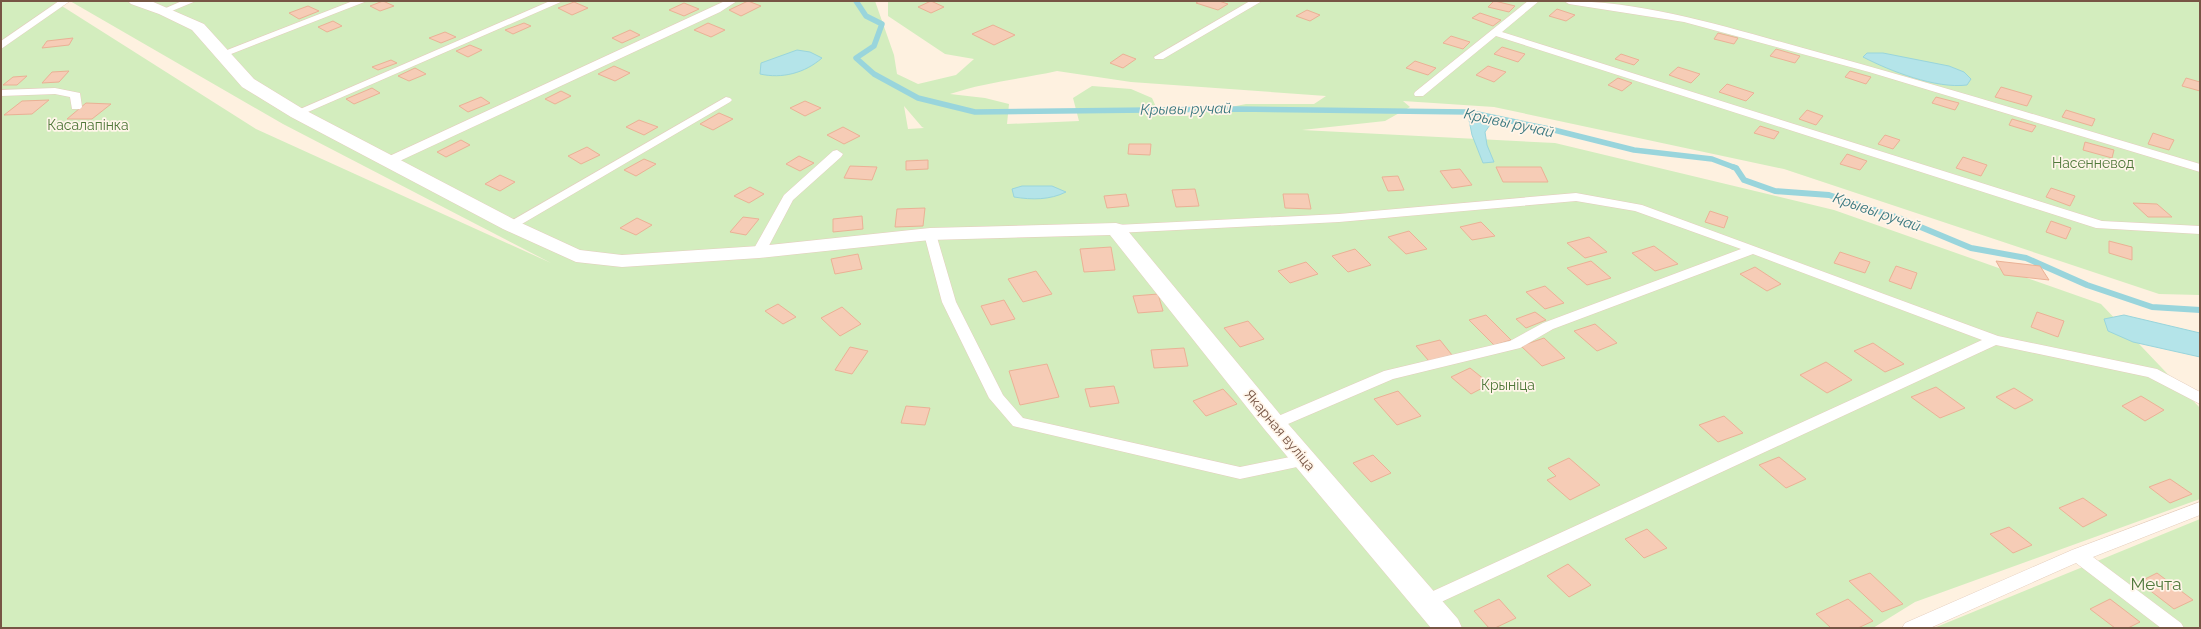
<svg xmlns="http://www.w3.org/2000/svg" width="2201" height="629" viewBox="0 0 2201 629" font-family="Raleway,sans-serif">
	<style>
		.green { fill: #d3edbe; fill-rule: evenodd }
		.water { fill: #b4e4e9; stroke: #99d5dc }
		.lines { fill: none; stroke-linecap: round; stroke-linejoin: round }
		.stream-far1 { stroke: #99d5dc; stroke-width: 5.5 }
		.stream { stroke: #99d5dc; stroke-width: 6 }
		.building { fill: #f6ccb6; stroke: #eab195 }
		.service-casing { stroke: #e5cebe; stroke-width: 1 }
		.minor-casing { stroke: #e5cebe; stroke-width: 1 }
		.service { fill: #fff; fill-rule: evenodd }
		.minor { fill: #fff; fill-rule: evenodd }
		.labels { text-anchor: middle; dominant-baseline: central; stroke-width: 3.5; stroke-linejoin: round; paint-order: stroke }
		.park-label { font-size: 14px; fill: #50783a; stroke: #fff5e9 }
		.street-label { font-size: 14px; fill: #775545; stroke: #fff5e9 }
		.water-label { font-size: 15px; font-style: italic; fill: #38767e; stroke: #fff5e9 }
		.near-park-label { font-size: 17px; fill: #50783a; stroke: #fff5e9 }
	</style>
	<rect width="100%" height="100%" fill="#fef1e0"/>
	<path class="green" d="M1,1h53l202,128 295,134 -268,-139 -213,-123h805l19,54 3,19 21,10 38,-9 18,-16 -29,-5 -57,-38v-15h1312v294l-41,-1 -375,-125 -290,-62 -91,-6 7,6 -25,14 -83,9 253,13 279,67 267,94 99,104v91l-285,103 -42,26h-1872zM1057,71l74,11 195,14 -12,8h-68l-60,12h-26l-8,-18 -21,-9 -39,-3 -19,12 6,23 -72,3 2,-20 -24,-6 -35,-4c35,-12 71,-15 107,-23zM904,106l18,21 2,1 -16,1z
		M2200,519v109h-266z"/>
	<path class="water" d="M797,50l13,2 12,6c-17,15 -40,21 -62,16l1,-11z
		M1867,53h16l66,13 15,6 7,7 -4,6c-31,4 -77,-14 -104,-28z
		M1478,114l11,2 3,6 -7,10 2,13 7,17 -11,1 -11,-28 -4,-20z
		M1022,186h30l14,6c-16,8 -34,8 -52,5l-2,-8z
		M2124,315l76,18v24l-67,-15 -25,-11 -4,-12z"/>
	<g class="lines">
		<path class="stream-far1" d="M856,1l10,15 16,8 -8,22 -18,12 18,16 44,24 57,14 263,-3 230,3 86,18 80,20 78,9 24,9"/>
		<path class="stream" d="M1733,167l3,1 8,12 31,11 54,4 70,23 72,30 55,10 61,27 65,22 48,3"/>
	</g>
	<path class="building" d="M383,1l11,5 -14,5 -10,-5z
		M748,1l13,5 -20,10 -12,-6z
		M931,1l13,6 -13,6 -13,-6z
		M1199,1h20l9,3 -10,6 -22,-7z
		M1494,1h1l20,5 -6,6 -21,-5z
		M574,2l14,6 -16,7 -14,-7z
		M684,3l15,6 -15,7 -15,-6z
		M308,6l11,5 -20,8 -10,-6z
		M1557,9l18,6 -9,6 -17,-5z
		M1307,10l13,5 -10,6 -14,-5z
		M1480,13l21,7 -8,6 -21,-8z
		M333,21l9,5 -15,6 -9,-5z
		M524,23l7,3 -18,8 -8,-4z
		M708,23l17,7 -14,7 -17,-7z
		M993,25l22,10 -21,10 -22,-11z
		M630,30l10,5 -18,8 -10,-5z
		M445,32l11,5 -15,6 -12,-5z
		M1718,33l20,5 -4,6 -20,-5z
		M1451,36l19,6 -7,7 -20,-6z
		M73,38l-4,7 -27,3 5,-7z
		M470,45l12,5 -14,7 -12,-6z
		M1502,47l23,7 -7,8 -24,-8z
		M1776,49l24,7 -5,7 -25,-7z
		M1123,54l13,5 -13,9 -13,-5z
		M1621,54l18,6 -5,5 -19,-6z
		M391,60l6,3 -19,7 -6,-3z
		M1415,61l21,7 -8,7 -22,-7z
		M614,66l16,7 -15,8 -17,-7z
		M1488,66l18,6 -12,10 -18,-7z
		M1678,67l22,7 -9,9 -22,-8z
		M415,68l11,6 -17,7 -11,-5z
		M69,71l-10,11 -17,1 10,-11z
		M1850,71l21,6 -5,7 -21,-7z
		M27,76l-10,9h-14l10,-8z
		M1618,78l14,5 -10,8 -14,-6z
		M2186,78l14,4v9l-18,-5z
		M1727,84l27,9 -8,8 -27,-9z
		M2001,87l31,9 -5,10 -32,-9z
		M372,88l8,5 -26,11 -8,-5z
		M561,91l10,5 -16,8 -10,-5z
		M481,97l9,6 -22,9 -9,-6z
		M1936,97l23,6 -4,7 -23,-7z
		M49,100l-17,14 -28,1 18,-14z
		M805,101l16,7 -16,8 -15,-8z
		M86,103l25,1 -19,15h-25z
		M1807,110l16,6 -7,9 -17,-6z
		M2066,110l29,9 -3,7 -30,-9z
		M719,113l14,6 -20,11 -13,-6z
		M2012,119l24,7 -4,6 -23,-7z
		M639,120l19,7 -14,8 -18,-8z
		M1760,126l19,6 -5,7 -20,-6z
		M843,127l17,9 -16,8 -17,-9z
		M2153,133l21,7 -5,10 -21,-6z
		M1885,135l15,5 -7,9 -15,-5z
		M461,140l9,5 -24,12 -9,-5z
		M2085,142l29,8 -2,8 -29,-8z
		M1129,144h22l-1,11 -22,-1z
		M587,147l13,8 -19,9 -13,-8z
		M1847,154l20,7 -7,9 -20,-6z
		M799,156l15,7 -14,8 -14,-7z
		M1963,157l24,8 -6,11 -25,-8z
		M644,159l12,5 -20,12 -12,-6z
		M928,160v9l-22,1v-9z
		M850,166l27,1 -5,13 -28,-2z
		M1496,167h45l7,15h-45z
		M1460,169l12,16 -20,3 -12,-17z
		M500,175l15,7 -15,9 -15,-7z
		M1398,176l6,14 -16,1 -6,-14z
		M750,187l14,7 -15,9 -15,-7z
		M2051,188l24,8 -5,10 -24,-9z
		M1195,189l4,17 -23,1 -4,-17z
		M1126,194l3,12 -22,2 -3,-12z
		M1283,194h25l3,15 -26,-1z
		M2133,203l24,1 15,13h-24z
		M925,208l-2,18 -28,1 2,-18z
		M1710,211l18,6 -4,11 -19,-6z
		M862,216l1,13 -30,3v-13z
		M743,217l16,2 -13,16 -16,-3z
		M637,218l15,7 -16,10 -16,-7z
		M2051,221l20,7 -5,11 -20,-7z
		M1481,222l14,14 -23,4 -12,-13z
		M1409,231l18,18 -21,5 -18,-17z
		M1589,237l18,15 -22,6 -18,-15z
		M2109,241l23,6v13l-23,-7z
		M1654,246l24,18 -23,7 -23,-18z
		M1111,247l4,23 -31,2 -4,-23z
		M1355,249l16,16 -23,7 -16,-16z
		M1840,252l30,10 -5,11 -31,-10z
		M858,254l4,15 -27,5 -4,-15z
		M1591,261l20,17 -24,7 -20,-17z
		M1996,261l44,5 9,14 -45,-5z
		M1306,262l12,12 -28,9 -12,-12z
		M1896,266l21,7 -6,16 -22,-8z
		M1755,267l26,17 -14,7 -27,-17z
		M1036,271l16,23 -29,8 -15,-23z
		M1545,286l19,17 -19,6 -19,-17z
		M1158,294l5,17 -25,2 -5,-17z
		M1004,300l11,19 -24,6 -10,-19z
		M778,304l18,13 -13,7 -18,-13z
		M842,307l19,17 -21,12 -19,-18z
		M1535,312l11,8 -20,8 -10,-9z
		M2037,312l27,9 -6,16 -27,-10z
		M1486,315l25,25 -17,5 -25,-25z
		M1248,321l16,18 -24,8 -16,-19z
		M1595,324l22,19 -20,8 -23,-20z
		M1544,338l21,20 -23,8 -21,-20z
		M1440,340l12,15 -23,6 -13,-15z
		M1873,343l31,21 -19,8 -31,-21z
		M850,347l18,4 -16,23 -17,-4z
		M1184,348l4,18 -34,2 -3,-18z
		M1826,362l26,18 -25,13 -27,-18z
		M1047,364l12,33 -39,8 -11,-34z
		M1470,368l20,16 -19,10 -20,-17z
		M1114,386l5,17 -29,4 -5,-18z
		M1936,387l29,21 -25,10 -29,-21z
		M2014,388l19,12 -18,9 -19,-12z
		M1223,389l14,15 -31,12 -13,-15z
		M1398,391l23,25 -24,9 -23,-26z
		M2141,396l23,14 -19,11 -23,-15z
		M906,406l24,2 -5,17 -24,-2z
		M1724,416l19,17 -25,9 -19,-17z
		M1373,455l18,18 -20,9 -18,-19z
		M1779,457l27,22 -20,9 -27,-23z
		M1569,458l31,27 -30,15 -23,-20 9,-4 -8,-8z
		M2170,479l22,15 -22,9 -21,-16z
		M2083,498l24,17 -24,12 -24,-19z
		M2009,527l23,18 -19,8 -23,-19z
		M1647,529l20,19 -23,10 -19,-19z
		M1568,564l23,21 -22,12 -22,-21z
		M1870,573l33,31 -21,8 -33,-31z
		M2157,573l36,27 -19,9 -35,-27z
		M1499,599l17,19 -21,10h-6l-15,-17z
		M1848,599l25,22 -15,7h-27l-15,-14z
		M2110,599l30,23 -12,6h-13l-25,-19z"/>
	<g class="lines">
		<defs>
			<path id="service" d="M59,1h11l-69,48v-8z
				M182,1h14l-29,12 -3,1 -5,-3z
				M353,1h14l-141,55 -4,1 -5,-3z
				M550,1h13l-262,114 -4,1 -6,-3z
				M725,1h12l-17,11 -329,153h-8l-2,-3 2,-3z
				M1250,1h12l-99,58h-8l-1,-2z
				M1528,1h11l-37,31 600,189 98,5v8l-104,-6 -600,-192 -73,60h-8l-1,-2 1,-2z
				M1564,1c81,0 162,26 239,47 133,36 265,77 397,116v8l-331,-100 -185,-50 -115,-18z
				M55,88l25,5 2,14 -2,2h-8l-2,-12 -15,-3 -54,2v-6z
				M726,97l4,1 2,2 -2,2 -215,126h-10l-1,-3z
				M837,150l6,4 -2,3 -48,43 -29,55h-10l-2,-3 32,-57 49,-44z
				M1576,193l66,12 356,131 159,33 43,23v12l-52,-27 -152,-32 -570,264 -6,-2 -3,-5 3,-5 562,-257 -229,-86 -200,75 -33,19 -127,31 -119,51 -5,-2 -3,-4 3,-4 115,-49 126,-30 33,-18 198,-74 -106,-38 -59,-10 -237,21 -223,11 -6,-4 6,-4 223,-11z
				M930,230l6,4 20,68 47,93 20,23 217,49 65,-13 6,2 2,4 -2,4 -71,15 -227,-53 -24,-28 -47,-96 -18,-68z
				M2200,502v13l-107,42 88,66 3,5h-23l-85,-65 -146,65h-28l3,-5 167,-73z"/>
			<path id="minor" d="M128,1h23l53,23 50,55 49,30 214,112 63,29 42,5 137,-9 171,-18 186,-5 7,2 160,193 175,201 4,9h-31l-166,-198 -155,-195 -180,5 -171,18 -137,9 -46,-5 -73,-33 -212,-112 -49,-30 -50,-57 -33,-16 -28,-10z"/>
		</defs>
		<use href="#service" class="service-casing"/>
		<use href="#minor" class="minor-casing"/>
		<use href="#service" class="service"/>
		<use href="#minor" class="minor"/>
	</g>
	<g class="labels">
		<g class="park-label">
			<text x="88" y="125">Касалапінка</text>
			<text x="2093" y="163">Насенневод</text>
			<text x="1508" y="385">Крыніца</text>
		</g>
		<g class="street-label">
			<text transform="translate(1280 430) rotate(50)">Якарная вуліца</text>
		</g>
		<g class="water-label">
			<text transform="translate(1186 109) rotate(-1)">Крывы ручай</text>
			<text transform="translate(1509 123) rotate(12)">Крывы ручай</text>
			<text transform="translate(1877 212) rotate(19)">Крывы ручай</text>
		</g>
		<g class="near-park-label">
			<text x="2156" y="584">Мечта</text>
		</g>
	</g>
	<rect width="2201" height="629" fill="none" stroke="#775545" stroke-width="4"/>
</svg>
